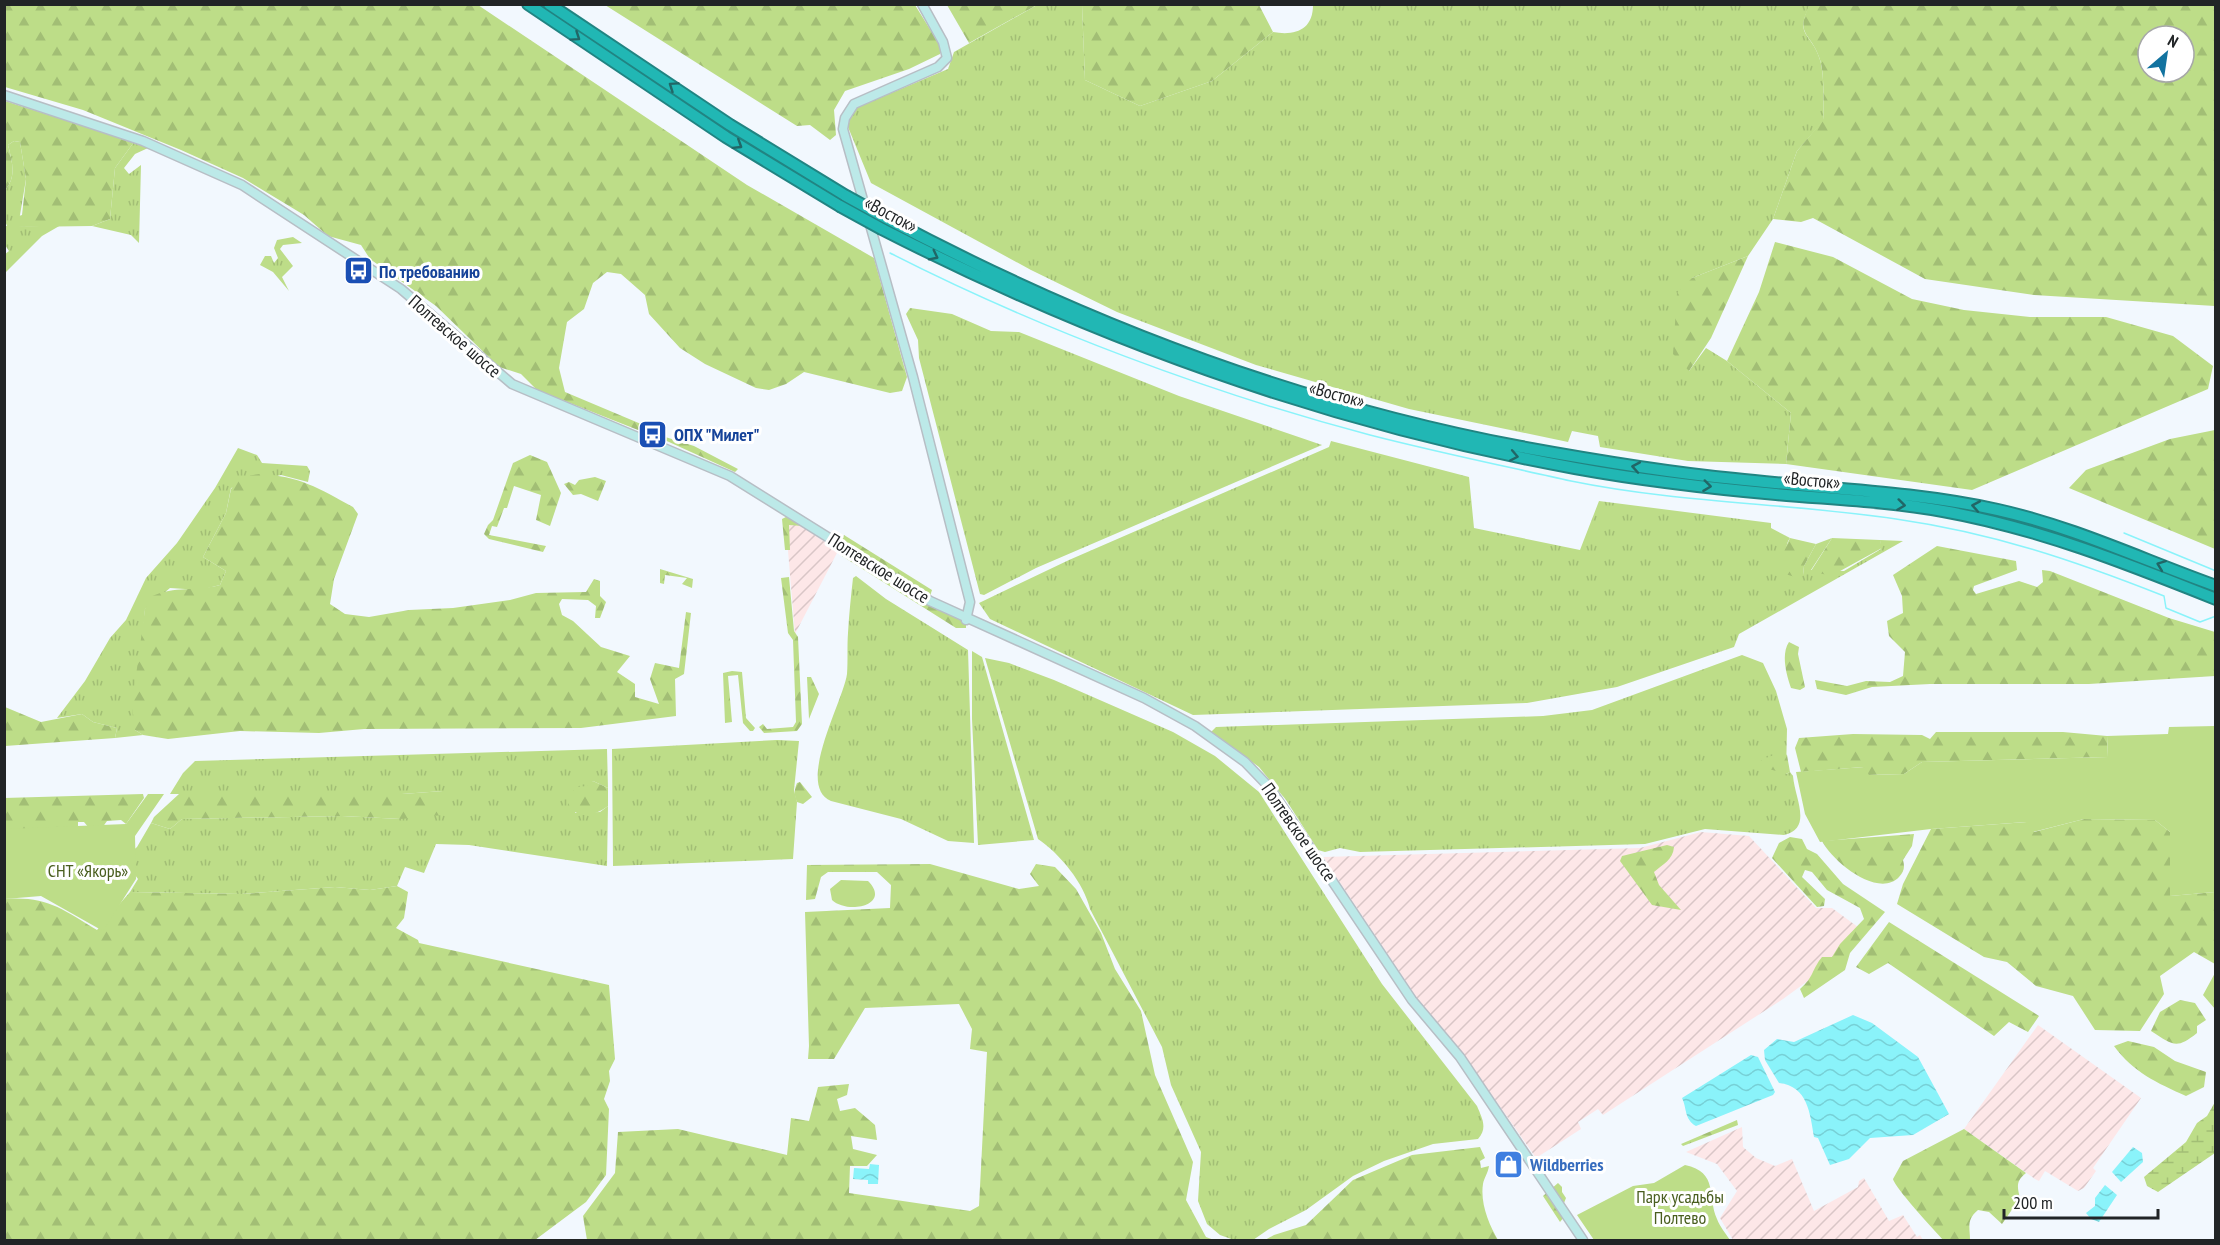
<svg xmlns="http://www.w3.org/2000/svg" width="2220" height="1245" viewBox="0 0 2220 1245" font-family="'PT Sans Narrow',sans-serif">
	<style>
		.industrial { fill: url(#industrial-furrows) }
		.grass { fill: url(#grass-tufts) }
		.forest { fill: url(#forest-firs); fill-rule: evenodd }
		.wetland { fill: url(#wetland-marsh) }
		.green { fill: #bddd88 }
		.water { fill: url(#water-waves) }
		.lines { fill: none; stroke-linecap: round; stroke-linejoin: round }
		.stream { stroke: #8af3fa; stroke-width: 1.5 }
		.secondary-casing { stroke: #b7bec5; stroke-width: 11 }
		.highway-casing { stroke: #218482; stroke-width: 14 }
		.secondary { stroke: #bce9e8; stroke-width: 8 }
		.highway { stroke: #21b7b4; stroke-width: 10 }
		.highway-bridge-casing { stroke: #218482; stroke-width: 14; stroke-linecap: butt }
		.highway-bridge { stroke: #21b7b4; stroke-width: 10 }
		.oneway { stroke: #216666 }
		.labels { text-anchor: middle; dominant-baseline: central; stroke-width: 6; stroke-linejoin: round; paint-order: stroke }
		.street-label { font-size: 18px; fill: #212426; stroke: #fff }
		.transit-label { font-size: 18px; font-weight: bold; fill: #164399; stroke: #fff; text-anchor: start }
		.park-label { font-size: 18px; fill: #495e1f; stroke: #fff }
		.shop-label { font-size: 18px; font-weight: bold; fill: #366cbe; stroke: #fff; text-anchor: start }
	</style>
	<defs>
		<pattern id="industrial-furrows" width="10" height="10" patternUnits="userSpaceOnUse" patternTransform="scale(1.5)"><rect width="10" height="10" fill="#fde7e8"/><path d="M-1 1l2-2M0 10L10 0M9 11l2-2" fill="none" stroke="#d9c6c7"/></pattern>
		<pattern id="grass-tufts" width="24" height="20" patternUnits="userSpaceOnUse" patternTransform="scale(1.5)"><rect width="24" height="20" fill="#bddd88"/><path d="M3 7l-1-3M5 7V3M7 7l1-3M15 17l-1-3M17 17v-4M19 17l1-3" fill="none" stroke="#a2be75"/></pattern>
		<pattern id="forest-firs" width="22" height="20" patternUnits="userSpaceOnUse" patternTransform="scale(1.5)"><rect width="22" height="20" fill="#bddd88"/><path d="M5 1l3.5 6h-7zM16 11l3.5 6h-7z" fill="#a2be75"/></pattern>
		<pattern id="wetland-marsh" width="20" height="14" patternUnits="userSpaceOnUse" patternTransform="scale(1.5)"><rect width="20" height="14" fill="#bddd88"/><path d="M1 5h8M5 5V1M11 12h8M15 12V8" fill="none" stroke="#a2be75"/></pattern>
		<pattern id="water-waves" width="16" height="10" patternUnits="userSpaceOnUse" patternTransform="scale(1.5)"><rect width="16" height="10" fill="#8af3fa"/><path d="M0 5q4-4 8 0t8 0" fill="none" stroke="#77d0d6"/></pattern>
	</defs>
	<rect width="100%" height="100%" fill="#f2f8fe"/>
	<path class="industrial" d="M785,515l53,36 -43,83z
		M1701,832l48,4 67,72h16l34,25 -13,15 -70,51 -180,116 -5,-6 -20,13 3,7 -45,29 -77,-110 -36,-41 -100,-150 317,-9z
		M2038,1025l103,73 -48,70 3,3 -12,17 -6,3 -33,-20 -6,10 -4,-2 -71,-50z
		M1742,1127l1,20 13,11 19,8 17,-7 22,52 44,-24 1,-6 5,-3 25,43 14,-6 14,22 3,-2 3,5h-190l-13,-22 17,-27 -20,-27 -31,-12z"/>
	<path class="grass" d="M1037,5h45l3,75 55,26 72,-25 61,-49c22,4 40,-2 40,-27h497c-16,31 1,28 9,52 6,15 4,46 5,63l-27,31 -24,68 -25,37 -56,22 -3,93 17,-23 21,13 64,52 -5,51 -98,-3 -88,-14 -2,-11 -26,-5 -4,11 -159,-33 -153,-44 -139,-53 -86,-42 -160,-87 -23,-56 3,-12 7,-8 90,-38 6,-17z
		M14,141l6,1 6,37 -8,48 43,-2 -19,11 -37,37 -1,-18 5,-4 -4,-6v-19h2l-2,-5v-31c12,-13 7,-29 3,-45z
		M134,142l14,6 -13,6 -11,14 5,6 12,-9 -2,78 -8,-8 -39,-9 18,-7 5,-51z
		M293,237l9,6 -19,2 -3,4 13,17 -11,11 7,14 -16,-19 -13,-7 5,-9h6l3,7 4,-5 -4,-10 3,-8z
		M910,308l42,6 39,17 28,1 160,64 143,49 -286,123 -52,27 -4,-1 -61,-236 -1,-18 -12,-26z
		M1331,441l138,36 5,51 106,22 19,-49 172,22v5l19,10c-10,14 4,25 13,37l1,-9 12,-22 16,-6 -21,32 33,1 37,-22 -1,-9 23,1 -164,93 -5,13 -117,40 -90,16 -334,12 -203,-96 -11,-16 90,-43 260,-113z
		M238,448l19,7 5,8 45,3 3,5 -2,11 -27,-7 -50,13 -5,25 -23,44 23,14 -6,14 -20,5 -30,-2 -25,21 -10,121 8,5 -28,3 2,-10 -24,-6 -11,-8 -25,4 28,-37 25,-43 16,-18 20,-42 31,-35 38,-55z
		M856,576l30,23 82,51 6,193 -26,-2 -47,-22 -70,-18c-36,-15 12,-99 16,-127 1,-13 0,-28 1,-41 1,-19 3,-37 5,-55z
		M972,651l10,6 52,183 -56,5 -6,-126z
		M1742,655l21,8 13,28 11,38 -1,45 4,-2 3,4c2,23 20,52 -9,59l-79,-6 -60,15 -285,8 -20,-4 -15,4 -7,-2 -32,-50 -27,-33 -48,-35 5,-5 327,-11 49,-6z
		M985,658l24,5 45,17 119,52 42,24 44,36 123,192 95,122c5,12 11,22 1,33l-45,5 -49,17 -31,15 -47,34 -37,19 -16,11h-19l-14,-5 -13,-11 -9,-23 3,-49 -30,-67 -9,-38 -72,-138c-6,-26 -30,-55 -52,-70z
		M777,740l22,1 -5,49 3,12 -4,57 -180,7 -1,-117z
		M607,749l1,39 -15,-7 -18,32 25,-1 8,-6 -1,60 -138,-21 -33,-1 -12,29 -19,-6 -8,19 -27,4 -35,-3 -94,7 -111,-2 8,-13 -15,-20 14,-12 14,-24 19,6 12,-10 160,-3 59,3 42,-28 -41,3h-232l13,-21 12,-12z"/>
	<path class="forest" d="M1810,4l405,1v301l-181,-11 -109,-16 -112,-61 -12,4 -28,-3 24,-68 27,-32c-1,-16 1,-48 -5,-62 -8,-24 -25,-22 -9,-53zM2148,36h36v36h-36z
		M4,5h474l269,180 127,73 33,119 -5,14 -12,2 -86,-21 -18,12 -17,6 -13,-2 -51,-24 -25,-16 -31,-34 -4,-19 -24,-21 -14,-2 -14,11 -9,26 -17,13 -8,46 6,24 76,32 1,5 -4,1 -101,-40 -16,-16 -22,-7 -63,-61 -66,-47 -9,-14 -33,-9 -24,-21 -61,-37 -62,-28 -98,-40 -78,-23z
		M605,5h310l26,42 -1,7 -31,15 -64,22 -11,19 2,25 -6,5 -20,-15 -13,1z
		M947,5h90l-68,38z
		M1082,5h177l14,27 -61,49 -72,25 -55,-26z
		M5,101l129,41 -19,26 -5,51 -18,7 -74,1 -5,-4v-5l9,-3 4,-36 -6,-37 -6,-1 -6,4c4,16 9,32 -3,45z
		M1775,242l58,15 79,42 52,11 66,7h76l67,19 40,30 -5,23 -236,101 -186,-26 5,-51 -64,-52 32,-69z
		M1748,256l-37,82 -22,33 -16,-17 4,-61 15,-15z
		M2215,430v119l-146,-61 17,-18 84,-31z
		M659,435l35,11 44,23 -3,3 -77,-35z
		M530,455l17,7 14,31 -11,33 -14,-6 5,-25 -27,-9 -7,22h-3l-7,19 -5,-1 -3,9 57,11 -3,6 -54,-13 -5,-5 4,-9 5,-5 20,-57z
		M259,474c41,2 59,14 94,33l5,7 -24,65 -4,25 15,10 24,3 40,-7 44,-2 57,-8 26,-7 50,-1 8,-13 6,2v15l6,6 -6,16h-5l1,-12 -8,-6 -26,-1 -3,5 3,11 11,6 28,26 29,9 -13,16 18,12v13l24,7 -9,-25 5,-16 24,5 7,-56 5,1 -7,61 -9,5 1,37 -95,12 -217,1 -45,4 -79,-2 -72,8 -25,-4 -8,-5 -3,-25 13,-96 5,-12c27,-12 43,-5 70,-12l6,-14 -23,-14 23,-44 5,-24 10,-12z
		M595,477l11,4 -8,20 -17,-7 -8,1 -9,-11 5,-2 6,3 4,-5z
		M786,517h6l11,9 -14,-1 1,25h-5l-3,-31z
		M844,535l88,55 -2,6 -25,-14 -64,-43z
		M1790,538l26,6 -12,22 -1,9 -8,2 -13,-4 -3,-11z
		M1832,538l48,2 2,8 -51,28 -20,-5z
		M1937,546l79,15 1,9 -43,16 -1,4 3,4 43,-13 18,6 6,-5 -1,-12 8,1 119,47 46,14v44l-126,8h-159l-58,3 -26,8 -29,-6 -2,-9 32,6 19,-5 24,1 13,-6 2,-24 -16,-16 -2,-15 16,-8 -1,-17 -9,-21z
		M844,550l65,43 57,30v5h-10l-114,-72z
		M660,569l33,10 -1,9 -10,-4 5,-6 -22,-3 -1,9 -4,-1z
		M789,577l5,54 4,6 4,87 -5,7 -33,2 -5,-6 4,-3 4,5 26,-2 3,-5 -3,-82 -5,-7 -7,-55z
		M1789,642l10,5 -1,7 7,33 -5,3 -9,-2c-5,-14 -10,-34 -2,-46z
		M732,671l10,1 4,46 9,10 -2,3h-3l-7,-8 -5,-48 -10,1 4,46 -7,1 -2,-50z
		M807,677h4l8,17 -10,25z
		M5,707l36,15 41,-8 11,8 24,6 -2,10 -110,8z
		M1936,732h127l44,4 1,21 -186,5 -18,12 -36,1 -5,-8 -62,5 -6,-24 4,-10 54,-4 69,1 8,4z
		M1782,752l5,3 3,17 -4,2 -30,-9 7,-6z
		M593,781l15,7v18c-15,11 -34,15 -41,-6l9,-13 11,-1z
		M800,782l12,15 -9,7 -6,-2c-3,-7 -3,-12 0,-19z
		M443,791l4,5v13l-4,6 -42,4 -59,-3 -160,3 -12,10 -19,-6 3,-6 25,-23h223z
		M143,794l1,4 -18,26 -5,-4 -14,1 -5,7h-13l-5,-6h-6v7l-73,2 -1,-33z
		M2084,819l71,1 15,12v64l45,-4v72l-21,-12 -34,24 4,18 -24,37 -45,-1 -22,-34 -37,-10 -29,-24 -23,-5 -87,-53 6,-20 28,-55 96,-7 7,10z
		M1914,834l-2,12 -9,14c2,7 1,12 -4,17 -21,22 -67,-16 -77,-36z
		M1790,837l12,2 5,10 10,5 26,30 42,28 -35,41 -5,17 -41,28 -4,-9c14,-12 12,-20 22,-32h10l8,-13 24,-25 -4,-11 -33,-18 -15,-18 -7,-2 -3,7 23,22 -1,7 -7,1 -45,-49 7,-15z
		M1667,845l7,2c-1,13 -11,17 -20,25l5,13 22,25 -29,-5 -32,-44 2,-5z
		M930,864l89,25 20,-3 -9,-12 6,-10 19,3 21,22 25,44 14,36 26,42 14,64 38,87 -7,38 20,37 8,3h-627l-4,-24 32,-43 3,-41 60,-3 109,26 4,-37 18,3 9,-34 31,-3 -2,11 -10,4 3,12 15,-3 20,17 2,15 -26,-4 2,13 24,6 -10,11h-17l-1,27 121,18 9,-5 8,-154 -17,-3 2,-20 -13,-25 -94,4 -31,51h-26l1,-13 -4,-134 85,-4 1,-23 -14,-13h-49l-7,5 -6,22 -9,1 1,-35z
		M397,886l11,6 -4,26 -8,10 22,12 1,3 190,42 6,74 -6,12 1,10 -6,18 5,10 -3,66 -20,27 -51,38h-530v-341c42,-3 57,10 92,31l33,-38 111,2 94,-7 35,3z
		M1889,922l150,94 -11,16 -19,-10 -15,14 -106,-73 -19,11 -13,-7z
		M2215,973v36l-12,-14z
		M2180,1000l15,3 11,17 -9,6v7c-21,17 -24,12 -46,-2l9,-19z
		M2128,1041l26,6 21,14 31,11 -2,15 -18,9c-29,-13 -53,-24 -72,-50z
		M1737,1120l1,5 -55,21 -2,-2z
		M1964,1129l62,44c-10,8 -9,13 -6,25l-18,26 -13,-12 -11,-2c-12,10 -8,17 -8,30h-27c-10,-11 -48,-52 -50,-61l10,-18z
		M1480,1147l5,11 -5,3 1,7 8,-2c-1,7 -5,12 -6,18 -3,19 6,41 15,56h-233l9,-5 32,-10 47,-45 59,-25z
		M1558,1183l4,4v5l4,6 -2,5 -3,1 3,13 -4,5 -17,-26z"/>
	<path class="wetland" d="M2215,1102v51l-57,39 -11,-6 -3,-9 42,-35 11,-19 10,-7z"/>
	<path class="green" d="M2215,726v166l-45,4v-64l-15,-12 -71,-1 -51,13 -7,-10 -95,7 -111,13 -15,-28 -9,-42 68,-5 5,8 35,-1 18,-12 186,-5 -1,-21 61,-2 1,-7z
		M148,794h16l-29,42 1,43 -33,52 -62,-35 -36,3v-70l121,-5z
		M841,880l27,1c24,24 -20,34 -36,19l-2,-11z
		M1685,1165c34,7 22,32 32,54 3,8 9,15 13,21h-136l-17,-25 56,-29 21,-3z"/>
	<path class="water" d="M1853,1015l19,8 46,34 31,57 -36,21 -43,3 -21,21 -19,6 -12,-27 -4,-1c-4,-23 -6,-51 -35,-54l-14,-23 -1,-10 13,-11 17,3z
		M1751,1055l7,2 17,35 -2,3 -77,31c-12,-7 -9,-18 -14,-28z
		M2133,1147l9,6 1,9 -22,20 -9,-10z
		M870,1164l9,1 -1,19h-10v-4l-15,-1 1,-11 15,1z
		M2105,1185l12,10 -18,27 -8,-3 -5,-6 9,-7v-8z"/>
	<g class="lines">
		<path class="stream" d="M890,253c147,75 320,140 480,182 66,17 134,31 201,46 107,22 217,22 325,38 97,14 177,41 268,77l2,12 34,14 16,-6
			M2124,533l92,38"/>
		<defs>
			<path id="secondary" d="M922,4l21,38 4,16 -9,9 -84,37 -9,14 -2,11 70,248 57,225 -4,18
				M4,95l139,46 99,44 159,104 111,95 218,92 200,125 214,97 51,28 50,36 25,26 142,212 48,57 123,183"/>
			<path id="highway" d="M528,4l198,133 114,69
				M549,4l181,121 116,71
				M886,218c199,106 413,187 635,229 71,13 142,25 214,32 88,10 177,12 263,31 76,17 145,50 218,76
				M882,229c219,112 451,195 693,239 66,12 134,20 201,26 56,5 112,7 167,17 95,17 183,52 273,88"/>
		</defs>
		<use href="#secondary" class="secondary-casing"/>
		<use href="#highway" class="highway-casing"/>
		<use href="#secondary" class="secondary"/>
		<use href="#highway" class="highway"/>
		<defs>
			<path id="highway-bridge" d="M846,196l40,22
				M840,206l42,23"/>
		</defs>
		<use href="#highway-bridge" class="highway-bridge-casing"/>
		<use href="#highway-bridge" class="highway-bridge"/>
	</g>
	<defs><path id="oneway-chevron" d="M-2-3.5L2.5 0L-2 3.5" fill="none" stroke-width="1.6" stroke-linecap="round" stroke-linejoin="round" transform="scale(1.5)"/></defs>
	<g class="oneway">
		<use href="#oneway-chevron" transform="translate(576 37) rotate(34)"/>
		<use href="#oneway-chevron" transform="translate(673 86) rotate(-146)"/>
		<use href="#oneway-chevron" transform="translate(738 145) rotate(32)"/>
		<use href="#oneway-chevron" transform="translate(934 256) rotate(27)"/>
		<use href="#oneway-chevron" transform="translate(1514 456) rotate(11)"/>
		<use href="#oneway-chevron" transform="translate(1636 467) rotate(-170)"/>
		<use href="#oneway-chevron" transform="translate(1707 486) rotate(7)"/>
		<use href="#oneway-chevron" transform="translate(1901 505) rotate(7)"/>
		<use href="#oneway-chevron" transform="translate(1976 506) rotate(-170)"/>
		<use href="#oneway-chevron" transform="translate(2161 565) rotate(-159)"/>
	</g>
	<defs>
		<symbol id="bus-square" viewBox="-11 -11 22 22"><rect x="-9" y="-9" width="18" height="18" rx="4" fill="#1a4fb4" stroke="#fff"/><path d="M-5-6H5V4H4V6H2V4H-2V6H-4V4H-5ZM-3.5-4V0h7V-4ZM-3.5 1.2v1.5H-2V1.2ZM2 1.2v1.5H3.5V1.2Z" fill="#fff"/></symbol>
		<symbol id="shop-square" viewBox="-11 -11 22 22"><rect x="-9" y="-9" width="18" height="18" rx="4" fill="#3f7fe0" stroke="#fff"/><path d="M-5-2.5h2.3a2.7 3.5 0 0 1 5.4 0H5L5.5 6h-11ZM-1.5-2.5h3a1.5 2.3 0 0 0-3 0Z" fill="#fff"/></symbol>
	</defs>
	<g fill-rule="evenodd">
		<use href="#bus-square" x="342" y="254" width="33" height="33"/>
		<use href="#bus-square" x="636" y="418" width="33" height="33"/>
		<use href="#shop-square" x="1492" y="1148" width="33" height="33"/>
	</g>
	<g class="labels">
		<g class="street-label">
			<text transform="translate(891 214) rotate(28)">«Восток»</text>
			<text transform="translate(455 336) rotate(41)">Полтевское шоссе</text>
			<text transform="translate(1337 394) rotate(15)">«Восток»</text>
			<text transform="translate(1812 480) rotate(5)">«Восток»</text>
			<text transform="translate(879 568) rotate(32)">Полтевское шоссе</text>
			<text transform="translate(1299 832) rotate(55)">Полтевское шоссе</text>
		</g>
		<g class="transit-label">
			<text x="379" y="271">По требованию</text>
			<text x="674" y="434">ОПХ "Милет"</text>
		</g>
		<g class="park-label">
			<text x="88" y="870">СНТ «Якорь»</text>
			<text x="1680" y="1196">Парк усадьбы<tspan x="1680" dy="21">Полтево</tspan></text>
		</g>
		<g class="shop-label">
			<text x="1530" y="1164">Wildberries</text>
		</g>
	</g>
	<rect width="2220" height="1245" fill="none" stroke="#212426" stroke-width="12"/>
	<g transform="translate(2166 54) rotate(29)"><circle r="28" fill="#ffffff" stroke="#a6a7a8" stroke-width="1.5"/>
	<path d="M0-4.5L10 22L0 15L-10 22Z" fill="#1273a0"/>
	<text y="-9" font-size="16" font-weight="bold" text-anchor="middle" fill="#212426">N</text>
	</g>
	<path d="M2004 1209v9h154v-9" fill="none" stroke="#212426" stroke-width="3"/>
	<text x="2013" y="1209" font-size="18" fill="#212426" stroke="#ffffff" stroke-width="4.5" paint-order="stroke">200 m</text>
</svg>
